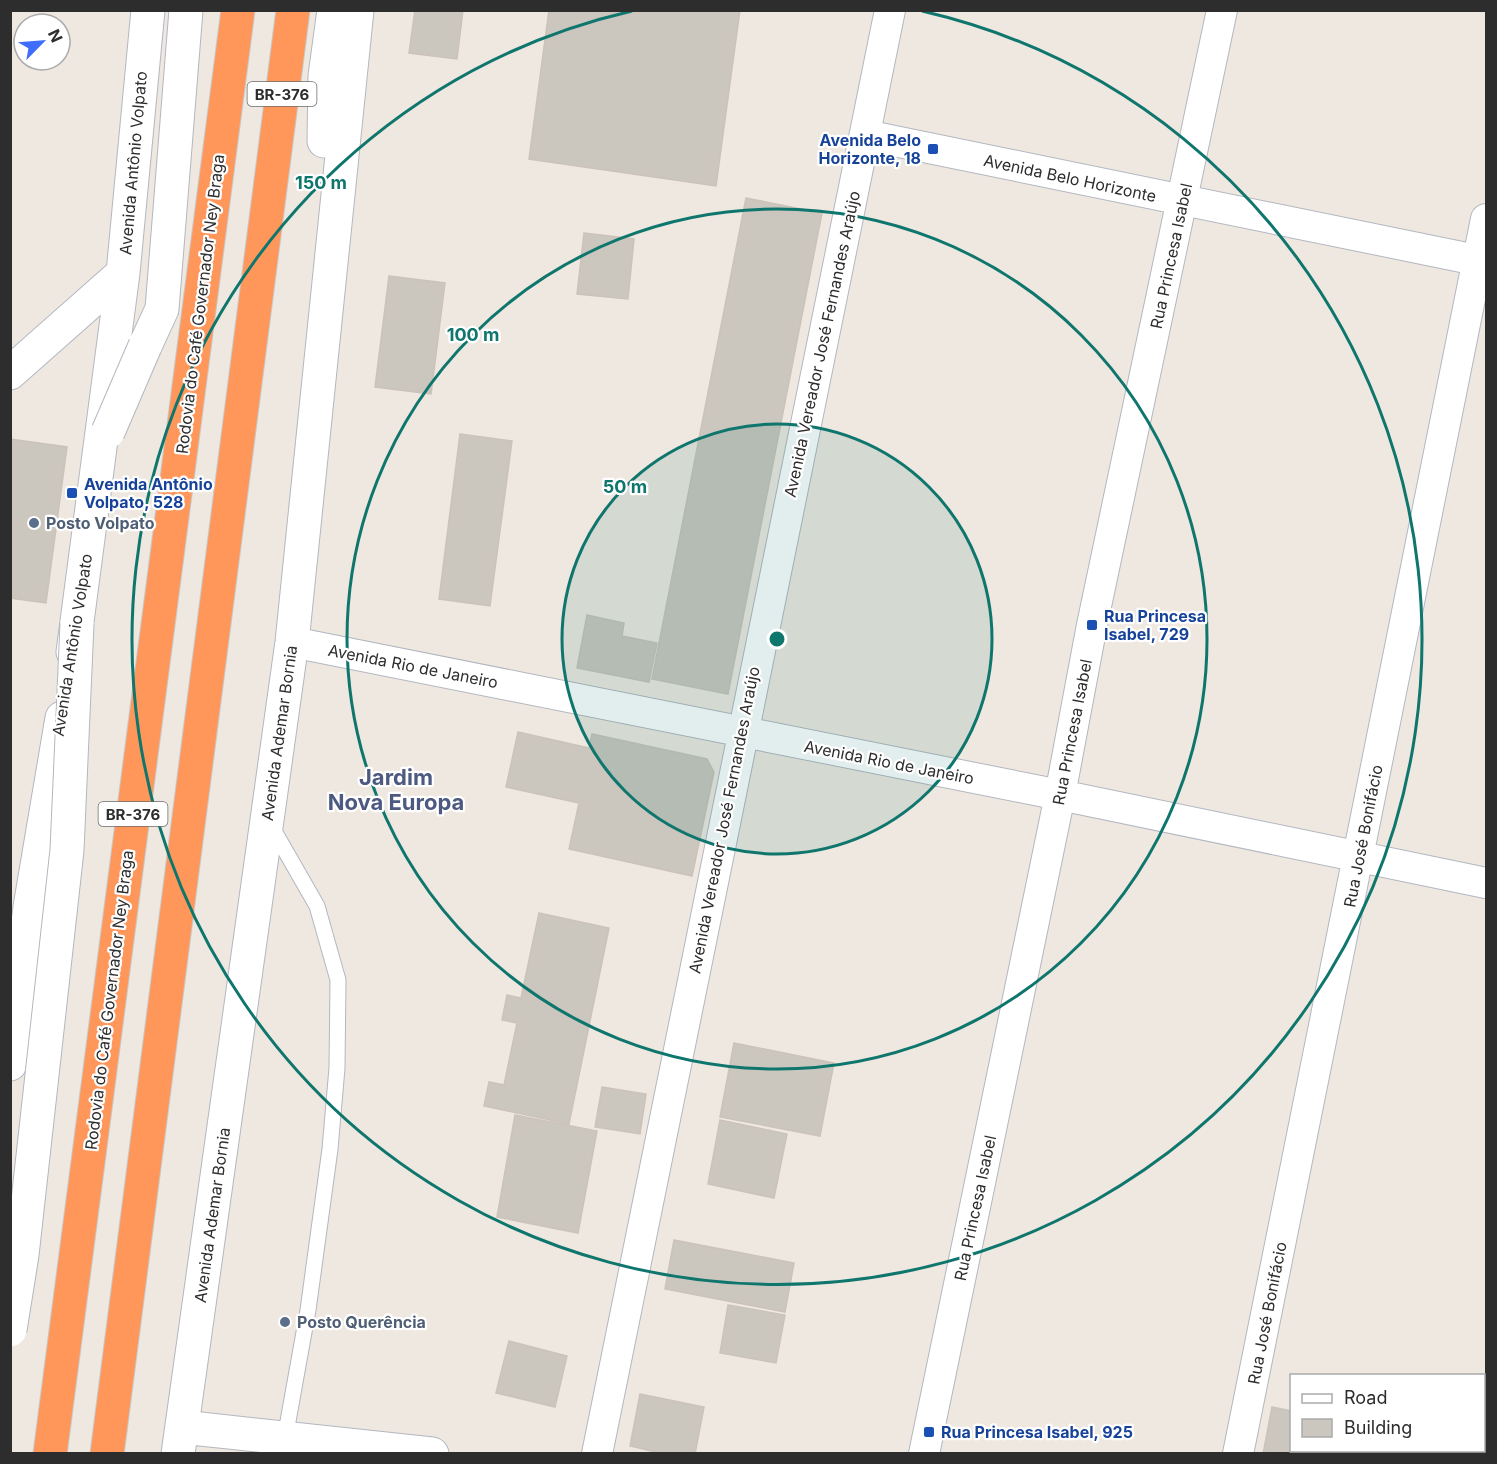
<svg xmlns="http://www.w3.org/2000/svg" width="1497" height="1464" viewBox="0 0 1497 1464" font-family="Inter,sans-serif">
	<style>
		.building { fill: #cbc6be; stroke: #cbc3b9; stroke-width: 1.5 }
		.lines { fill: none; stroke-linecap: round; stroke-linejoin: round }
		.lane-casing { stroke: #b3b7c1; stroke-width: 17 }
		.street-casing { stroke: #b3b7c1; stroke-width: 32 }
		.secondary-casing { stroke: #b3b7c1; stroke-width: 35 }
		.highway-casing { stroke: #c8c8c8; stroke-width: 35 }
		.lane { stroke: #fff; stroke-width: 15 }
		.street { stroke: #fff; stroke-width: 30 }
		.secondary { stroke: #fff; stroke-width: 33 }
		.highway { stroke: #ff975b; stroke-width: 33 }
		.secondary-bridge-casing { stroke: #b3b7c1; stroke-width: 35; stroke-linecap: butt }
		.secondary-bridge { stroke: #fff; stroke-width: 33 }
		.ring { fill: none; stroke: #0f766e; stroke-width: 3 }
		.transit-dot { fill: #1a4fb4; stroke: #fff; stroke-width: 2 }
		.service-dot { fill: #5c6f8a; stroke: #fff; stroke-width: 2 }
		.labels { text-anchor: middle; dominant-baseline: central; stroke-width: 4.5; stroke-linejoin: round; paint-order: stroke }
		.shield { fill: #fff; stroke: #6c6c6c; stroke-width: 1.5 }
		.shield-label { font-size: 15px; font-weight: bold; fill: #2d2d2d }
		.transit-label { font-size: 16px; font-weight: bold; fill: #164399; stroke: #fff; text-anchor: start }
		.street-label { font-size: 16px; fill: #2d2d2d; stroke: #fff }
		.service-label { font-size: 16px; font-weight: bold; fill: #4e5e75; stroke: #fff; text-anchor: start }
		.district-label { font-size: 22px; font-weight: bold; fill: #4c5980; stroke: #fff }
		.centre { fill: #0f766e; stroke: #fff; stroke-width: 3 }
		.ring-label { font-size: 18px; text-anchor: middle; font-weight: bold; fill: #0f766e; stroke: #fff; stroke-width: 4.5; stroke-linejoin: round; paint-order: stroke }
	</style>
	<rect width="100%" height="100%" fill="#efe8e0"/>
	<path class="building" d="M415,10h48l-6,49 -48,-6z
		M549,10h191l-24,176 -187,-27z
		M746,198l76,15 -94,481 -76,-15z
		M584,233l50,6 -6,60 -51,-5z
		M389,276l56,7 -14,111 -56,-7z
		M460,434l52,7 -22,165 -51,-7z
		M10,439l57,8 -21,156 -36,-5z
		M587,615l37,8 -2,13 35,7 -8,39 -72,-14z
		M518,732l71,16 3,-14 115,25 7,13 -22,104 -123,-27 10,-46 -73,-16z
		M539,913l70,15 -40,196 -85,-18 5,-24 15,3 13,-62 -15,-3 5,-25 14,3z
		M734,1043l100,20 -14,73 -100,-19z
		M602,1087l44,7 -6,40 -45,-7z
		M515,1115l82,16 -19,102 -81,-16z
		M720,1120l67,14 -13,64 -66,-14z
		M674,1240l120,23 -9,49 -120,-23z
		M728,1305l57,10 -9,48 -56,-10z
		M509,1341l58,15 -12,51 -59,-14z
		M640,1394l64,13 -9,47h-31l-34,-8z
		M1272,1407l20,4v39h64l-1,4h-92z"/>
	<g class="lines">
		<defs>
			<path id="lane" d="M270,824l47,82 21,74 -1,88 -7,81 -22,161 -23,128"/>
			<path id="street" d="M865,135l621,127
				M292,642l768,153 426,88
				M597,1454l293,-1444
				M924,1454l136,-659 32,-170 130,-615
				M1238,1454l248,-1235"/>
			<path id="secondary" d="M324,141l1,-65 9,-66
				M145,346l17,-37 24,-299
				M10,373l113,-100
				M73,652l50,-379 25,-263
				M10,1064l20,-157 32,-189
				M182,1427l250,27
				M178,1454l114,-812 65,-632"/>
			<path id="highway" d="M50,1454l188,-1444
				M107,1454l186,-1444"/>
		</defs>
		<use href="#lane" class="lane-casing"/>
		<use href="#street" class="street-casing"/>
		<use href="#secondary" class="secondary-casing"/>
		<use href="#highway" class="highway-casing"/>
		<use href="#lane" class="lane"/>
		<use href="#street" class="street"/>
		<use href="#secondary" class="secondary"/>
		<use href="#highway" class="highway"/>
		<defs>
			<path id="secondary-bridge" d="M108,432l37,-86
				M10,1330l12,-75 45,-405 10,-226"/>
		</defs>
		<use href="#secondary-bridge" class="secondary-bridge-casing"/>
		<use href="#secondary-bridge" class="secondary-bridge"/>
	</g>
	<circle cx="777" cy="639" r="215" fill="#0f766e" fill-opacity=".12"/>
	<g class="ring">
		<circle cx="777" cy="639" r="215"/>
		<circle cx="777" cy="639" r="430"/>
		<path d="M922 11A645 645 0 1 1 632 11"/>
	</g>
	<g class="transit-dot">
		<rect x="927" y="143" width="12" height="12" rx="3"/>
		<rect x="66" y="487" width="12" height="12" rx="3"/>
		<rect x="1086" y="619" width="12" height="12" rx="3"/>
		<rect x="923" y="1426" width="12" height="12" rx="3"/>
	</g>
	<g class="service-dot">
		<circle cx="34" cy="523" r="6"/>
		<circle cx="285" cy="1322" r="6"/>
	</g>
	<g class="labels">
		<g class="shield">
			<rect x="247.5" y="82" width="69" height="24" rx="4.5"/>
			<rect x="98.5" y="802" width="69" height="24" rx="4.5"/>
		</g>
		<g class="shield-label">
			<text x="282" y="94">BR-376</text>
			<text x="133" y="814">BR-376</text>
		</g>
		<g class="transit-label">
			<text x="921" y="140" text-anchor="end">Avenida Belo<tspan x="921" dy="18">Horizonte, 18</tspan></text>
			<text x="84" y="484">Avenida Antônio<tspan x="84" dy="18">Volpato, 528</tspan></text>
			<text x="1104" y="616">Rua Princesa<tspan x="1104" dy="18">Isabel, 729</tspan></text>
			<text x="941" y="1432">Rua Princesa Isabel, 925</text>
		</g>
		<g class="street-label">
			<text transform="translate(133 163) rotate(-85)">Avenida Antônio Volpato</text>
			<text transform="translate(1070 178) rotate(12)">Avenida Belo Horizonte</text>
			<text transform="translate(1171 256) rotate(-78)">Rua Princesa Isabel</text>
			<text transform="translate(200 304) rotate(-83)">Rodovia do Café Governador Ney Braga</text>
			<text transform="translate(822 344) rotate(-78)">Avenida Vereador José Fernandes Araújo</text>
			<text transform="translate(72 645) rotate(-81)">Avenida Antônio Volpato</text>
			<text transform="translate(413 666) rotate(11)">Avenida Rio de Janeiro</text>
			<text transform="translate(1072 732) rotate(-79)">Rua Princesa Isabel</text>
			<text transform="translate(279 733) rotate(-82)">Avenida Ademar Bornia</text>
			<text transform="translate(889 762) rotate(11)">Avenida Rio de Janeiro</text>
			<text transform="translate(724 820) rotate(-79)">Avenida Vereador José Fernandes Araújo</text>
			<text transform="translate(1363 836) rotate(-79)">Rua José Bonifácio</text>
			<text transform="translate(109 1000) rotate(-83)">Rodovia do Café Governador Ney Braga</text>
			<text transform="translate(975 1208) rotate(-78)">Rua Princesa Isabel</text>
			<text transform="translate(212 1215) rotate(-82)">Avenida Ademar Bornia</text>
			<text transform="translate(1267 1313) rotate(-79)">Rua José Bonifácio</text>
		</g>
		<g class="service-label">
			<text x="46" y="523">Posto Volpato</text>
			<text x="297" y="1322">Posto Querência</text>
		</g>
		<g class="district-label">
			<text x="396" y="777">Jardim<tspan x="396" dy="25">Nova Europa</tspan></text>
		</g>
	</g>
	<circle cx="777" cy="639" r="9" class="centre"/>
	<g class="ring-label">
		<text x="321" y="189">150 m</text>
		<text x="473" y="341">100 m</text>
		<text x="625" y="493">50 m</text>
	</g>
	<rect width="1497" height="1464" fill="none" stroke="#2d2d2d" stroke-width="24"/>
	<rect x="1290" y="1374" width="195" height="78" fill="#ffffff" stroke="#ababab" stroke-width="1.5"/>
	<rect x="1302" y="1394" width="30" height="9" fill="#ffffff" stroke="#ababab" stroke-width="1.5"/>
	<text x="1344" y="1404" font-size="18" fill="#2d2d2d">Road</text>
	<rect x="1302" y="1419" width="30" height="18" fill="#cbc6be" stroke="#ababab" stroke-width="1.5"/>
	<text x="1344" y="1434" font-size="18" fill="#2d2d2d">Building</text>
	<g transform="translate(42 42) rotate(65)"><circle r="28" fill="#ffffff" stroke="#ababab" stroke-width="1.5"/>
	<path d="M0-4.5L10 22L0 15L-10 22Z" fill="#3f6efd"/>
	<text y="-9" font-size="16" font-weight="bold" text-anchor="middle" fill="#2d2d2d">N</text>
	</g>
</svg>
